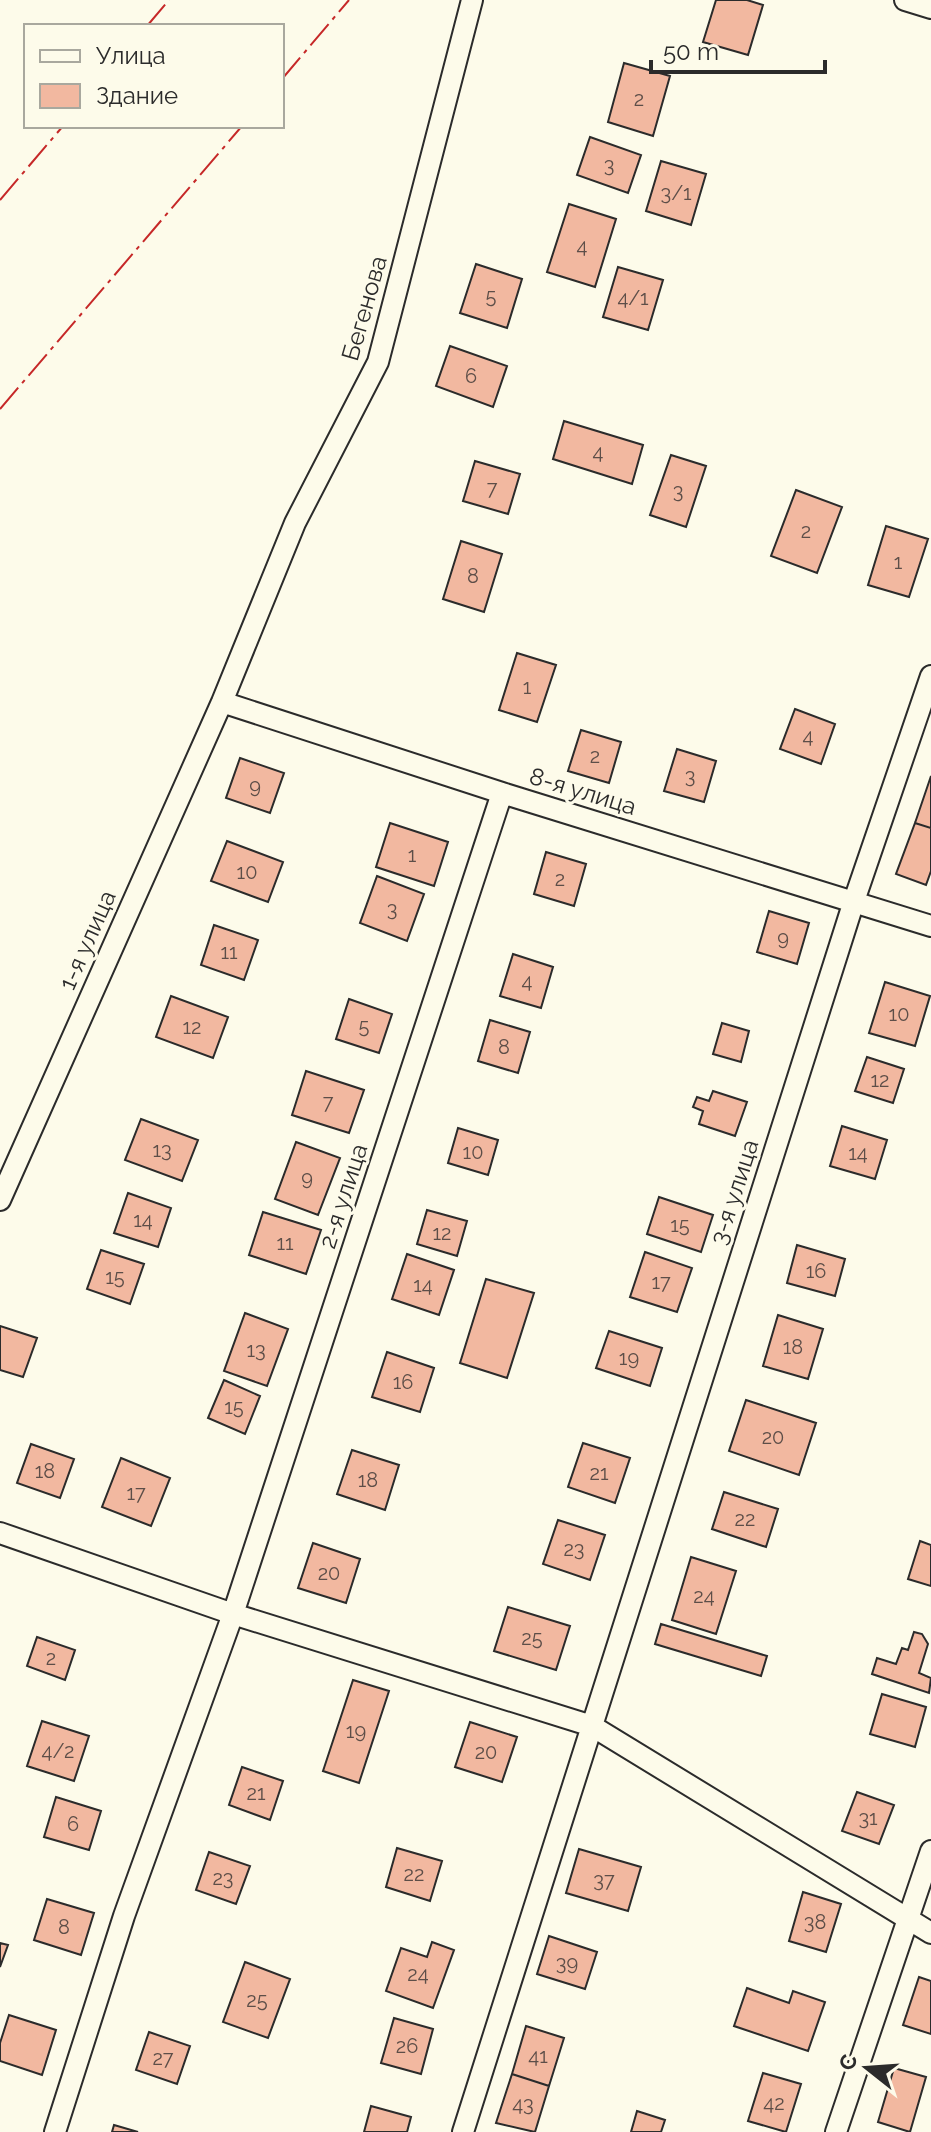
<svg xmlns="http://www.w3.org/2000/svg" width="931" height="2132" viewBox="0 0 931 2132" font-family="Raleway,sans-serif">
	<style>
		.building { fill: #f2b8a0; stroke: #2b2b2b; stroke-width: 2 }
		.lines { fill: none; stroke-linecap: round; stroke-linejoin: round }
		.street-casing { stroke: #2b2b2b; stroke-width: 24 }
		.street { stroke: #fdfbea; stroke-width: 20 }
		.power { stroke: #c62828; stroke-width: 2; stroke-dasharray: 28 6 4 6; stroke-linecap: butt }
		.labels { text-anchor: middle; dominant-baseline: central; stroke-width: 6; stroke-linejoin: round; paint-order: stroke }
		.number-label { font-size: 20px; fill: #5d4e48 }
		.street-label { font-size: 24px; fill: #2b2b2b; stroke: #fdfbea }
	</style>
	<rect width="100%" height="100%" fill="#fdfbea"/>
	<path class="building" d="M716,0h31l16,5 -15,50 -45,-13z
		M624,63l46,13 -17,60 -45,-14z
		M590,137l51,18 -13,38 -51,-18z
		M661,161l45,13 -15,51 -45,-14z
		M569,204l47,15 -21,68 -48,-15z
		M476,264l46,15 -15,49 -47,-15z
		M618,267l45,13 -15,50 -45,-13z
		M450,346l57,20 -14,41 -57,-21z
		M564,421l79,24 -11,39 -79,-25z
		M671,455l35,11 -20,61 -36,-12z
		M475,461l45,13 -12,40 -45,-13z
		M796,490l46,17 -25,66 -46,-17z
		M886,526l42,13 -19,58 -41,-12z
		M461,541l41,13 -18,58 -41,-13z
		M517,653l39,12 -19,57 -38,-12z
		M795,709l40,15 -14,40 -41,-15z
		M581,730l40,12 -12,41 -41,-12z
		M677,749l39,12 -12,41 -40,-11z
		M240,758l44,15 -14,40 -44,-15z
		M931,776v52l-16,-5z
		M390,823l58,19 -14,44 -58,-19z
		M915,823l16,5v43l-5,14 -30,-11z
		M227,841l56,21 -15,40 -57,-21z
		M546,852l40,12 -12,42 -40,-12z
		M377,876l47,18 -17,47 -47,-18z
		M769,911l40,12 -12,41 -40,-12z
		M214,925l44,15 -14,40 -43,-15z
		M513,954l40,13 -12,41 -41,-12z
		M885,982l45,14 -15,50 -46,-13z
		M171,996l57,21 -15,41 -57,-21z
		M349,999l43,15 -13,39 -43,-14z
		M490,1020l40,12 -12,41 -40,-12z
		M722,1023l27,8 -8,31 -28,-8z
		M867,1057l37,12 -11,34 -38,-12z
		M306,1071l58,19 -15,43 -57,-18z
		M713,1091l34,11 -12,34 -36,-12 4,-13 -10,-4 4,-10 12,4z
		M141,1119l57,21 -16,41 -57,-21z
		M842,1126l45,14 -12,39 -45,-13z
		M458,1128l40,12 -10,35 -40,-12z
		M296,1142l44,16 -22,57 -43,-16z
		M128,1193l43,15 -13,39 -44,-14z
		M659,1197l54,18 -12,37 -54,-18z
		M427,1210l40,11 -10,35 -40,-12z
		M263,1212l58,18 -15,44 -57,-19z
		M797,1245l48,14 -10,37 -48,-13z
		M101,1250l43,14 -14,40 -43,-15z
		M645,1252l47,16 -15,44 -47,-15z
		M407,1254l47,16 -15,45 -47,-16z
		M486,1279l48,14 -27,85 -47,-15z
		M245,1313l43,16 -21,57 -43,-15z
		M778,1315l45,14 -15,50 -45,-13z
		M0,1326l37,12 -14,39 -23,-7z
		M609,1331l53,17 -12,38 -54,-18z
		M387,1352l47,16 -14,44 -48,-15z
		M224,1380l36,16 -15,38 -37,-16z
		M746,1400l70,23 -17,52 -70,-24z
		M583,1443l47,15 -15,45 -47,-16z
		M31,1444l43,15 -14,39 -43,-15z
		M352,1450l47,15 -14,45 -48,-16z
		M121,1458l49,20 -19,48 -49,-19z
		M724,1492l54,17 -12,38 -54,-18z
		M558,1520l47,15 -15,45 -47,-16z
		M920,1541l11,4v41l-23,-7z
		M313,1543l47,16 -14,44 -48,-15z
		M691,1557l45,14 -20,63 -44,-14z
		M508,1607l62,19 -14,44 -62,-19z
		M661,1624l106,32 -6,20 -106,-32z
		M914,1632l8,2 6,10 -9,29 12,5 -2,15 -57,-19 5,-16 19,6 6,-16 6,2z
		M37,1637l38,13 -10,30 -38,-14z
		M353,1680l36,11 -30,92 -36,-12z
		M882,1694l44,13 -11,40 -45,-13z
		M42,1721l47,15 -15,45 -47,-15z
		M470,1722l47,15 -15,45 -47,-15z
		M242,1767l41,14 -13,39 -41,-15z
		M857,1792l37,13 -15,39 -37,-13z
		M56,1797l45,14 -12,39 -45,-13z
		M397,1848l45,13 -12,40 -44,-14z
		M579,1849l62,18 -13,44 -62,-18z
		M209,1852l41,14 -14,38 -40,-14z
		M803,1892l38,12 -15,48 -37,-11z
		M47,1899l47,14 -13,42 -47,-15z
		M549,1936l48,16 -12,37 -48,-15z
		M432,1942l22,8 -21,58 -47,-17 15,-43 26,9z
		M0,1943l8,2 -8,22z
		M245,1962l45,17 -22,59 -45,-16z
		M919,1977l12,4v53l-28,-9z
		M747,1988l42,15 4,-12 32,11 -17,49 -74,-25z
		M9,2015l47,15 -14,45 -42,-14v-18z
		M394,2018l39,11 -12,45 -40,-11z
		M526,2026l38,12 -15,48 -37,-12z
		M149,2032l41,14 -13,38 -41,-14z
		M894,2068l32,9 -16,55 -32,-10z
		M763,2073l38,11 -15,48 -38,-11z
		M512,2074l37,12 -14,46 -39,-9z
		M371,2106l40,11 -4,15h-43z
		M637,2111l28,9 -4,12h-30z
		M114,2125l24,7h-26z"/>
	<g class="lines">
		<defs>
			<path id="street" d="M905,0l26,8
				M222,702l280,91 429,133
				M0,1200l222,-498 73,-179 83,-161 94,-362
				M0,1533l233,81 359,112 339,207
				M55,2132l69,-216 109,-302 269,-821
				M463,2132l391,-1231 77,-225
				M836,2132l95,-281"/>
		</defs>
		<use href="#street" class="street-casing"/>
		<use href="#street" class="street"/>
		<path class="power" d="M147,26l22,-26
			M282,79l67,-79
			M0,200l63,-74
			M0,409l242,-283"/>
	</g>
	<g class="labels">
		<g class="number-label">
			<text x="639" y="99">2</text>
			<text x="609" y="165">3</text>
			<text x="676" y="193">3/1</text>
			<text x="582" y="246">4</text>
			<text x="491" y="296">5</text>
			<text x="633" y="298">4/1</text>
			<text x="471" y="376">6</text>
			<text x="598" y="452">4</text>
			<text x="492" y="488">7</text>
			<text x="678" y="491">3</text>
			<text x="806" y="531">2</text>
			<text x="898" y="562">1</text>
			<text x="473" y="576">8</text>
			<text x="527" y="687">1</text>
			<text x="808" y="736">4</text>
			<text x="595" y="756">2</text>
			<text x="690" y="776">3</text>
			<text x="255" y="786">9</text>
			<text x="412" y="855">1</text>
			<text x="247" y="872">10</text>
			<text x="560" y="879">2</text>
			<text x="392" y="909">3</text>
			<text x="783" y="938">9</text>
			<text x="229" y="952">11</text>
			<text x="527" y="981">4</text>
			<text x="899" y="1014">10</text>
			<text x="364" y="1026">5</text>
			<text x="192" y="1027">12</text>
			<text x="504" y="1047">8</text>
			<text x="880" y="1080">12</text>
			<text x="328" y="1102">7</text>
			<text x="162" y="1150">13</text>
			<text x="473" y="1152">10</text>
			<text x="858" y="1153">14</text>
			<text x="307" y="1178">9</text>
			<text x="143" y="1220">14</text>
			<text x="680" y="1225">15</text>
			<text x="442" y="1233">12</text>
			<text x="285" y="1243">11</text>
			<text x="816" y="1271">16</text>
			<text x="115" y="1277">15</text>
			<text x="661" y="1282">17</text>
			<text x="423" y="1285">14</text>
			<text x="793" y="1347">18</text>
			<text x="256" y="1350">13</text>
			<text x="629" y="1358">19</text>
			<text x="403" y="1382">16</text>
			<text x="234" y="1407">15</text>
			<text x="773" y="1437">20</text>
			<text x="45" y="1471">18</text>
			<text x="599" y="1473">21</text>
			<text x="368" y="1480">18</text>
			<text x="136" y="1493">17</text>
			<text x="745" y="1519">22</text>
			<text x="574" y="1549">23</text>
			<text x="329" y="1573">20</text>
			<text x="704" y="1596">24</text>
			<text x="532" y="1638">25</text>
			<text x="51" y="1658">2</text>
			<text x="356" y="1731">19</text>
			<text x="58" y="1751">4/2</text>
			<text x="486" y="1752">20</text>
			<text x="256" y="1793">21</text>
			<text x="868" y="1818">31</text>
			<text x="73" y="1824">6</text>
			<text x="414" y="1874">22</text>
			<text x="223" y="1878">23</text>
			<text x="604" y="1880">37</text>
			<text x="815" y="1922">38</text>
			<text x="64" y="1927">8</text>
			<text x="567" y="1963">39</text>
			<text x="418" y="1974">24</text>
			<text x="257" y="2000">25</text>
			<text x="407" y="2046">26</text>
			<text x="538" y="2056">41</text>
			<text x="163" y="2058">27</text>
			<text x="774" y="2103">42</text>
			<text x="523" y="2104">43</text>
		</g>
		<g class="street-label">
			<text transform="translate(364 308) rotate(-74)">Бегенова</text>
			<text transform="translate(583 791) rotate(17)">8-я улица</text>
			<text transform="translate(87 940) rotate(-66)">1-я улица</text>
			<text transform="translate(734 1192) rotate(-72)">3-я улица</text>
			<text transform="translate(343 1196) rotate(-72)">2-я улица</text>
		</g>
	</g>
	<rect x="24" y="24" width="260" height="104" fill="#fdfbea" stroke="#a9a89e" stroke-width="2"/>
	<rect x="40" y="50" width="40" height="12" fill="#fdfbea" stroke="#a9a89e" stroke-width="2"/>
	<text x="96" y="64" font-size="24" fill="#2b2b2b">Улица</text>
	<rect x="40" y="84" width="40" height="24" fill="#f2b8a0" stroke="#a9a89e" stroke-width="2"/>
	<text x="96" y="104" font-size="24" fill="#2b2b2b">Здание</text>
	<g transform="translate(867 2068) rotate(287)" stroke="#fdfbea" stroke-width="6" paint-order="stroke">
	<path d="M0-6L14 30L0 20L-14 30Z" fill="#2b2b2b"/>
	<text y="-12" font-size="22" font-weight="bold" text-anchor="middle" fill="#2b2b2b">С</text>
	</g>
	<path d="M651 60v12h174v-12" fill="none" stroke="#2b2b2b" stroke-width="4"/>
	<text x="663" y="60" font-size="24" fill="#2b2b2b" stroke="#fdfbea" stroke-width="6" paint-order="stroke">50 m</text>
</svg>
